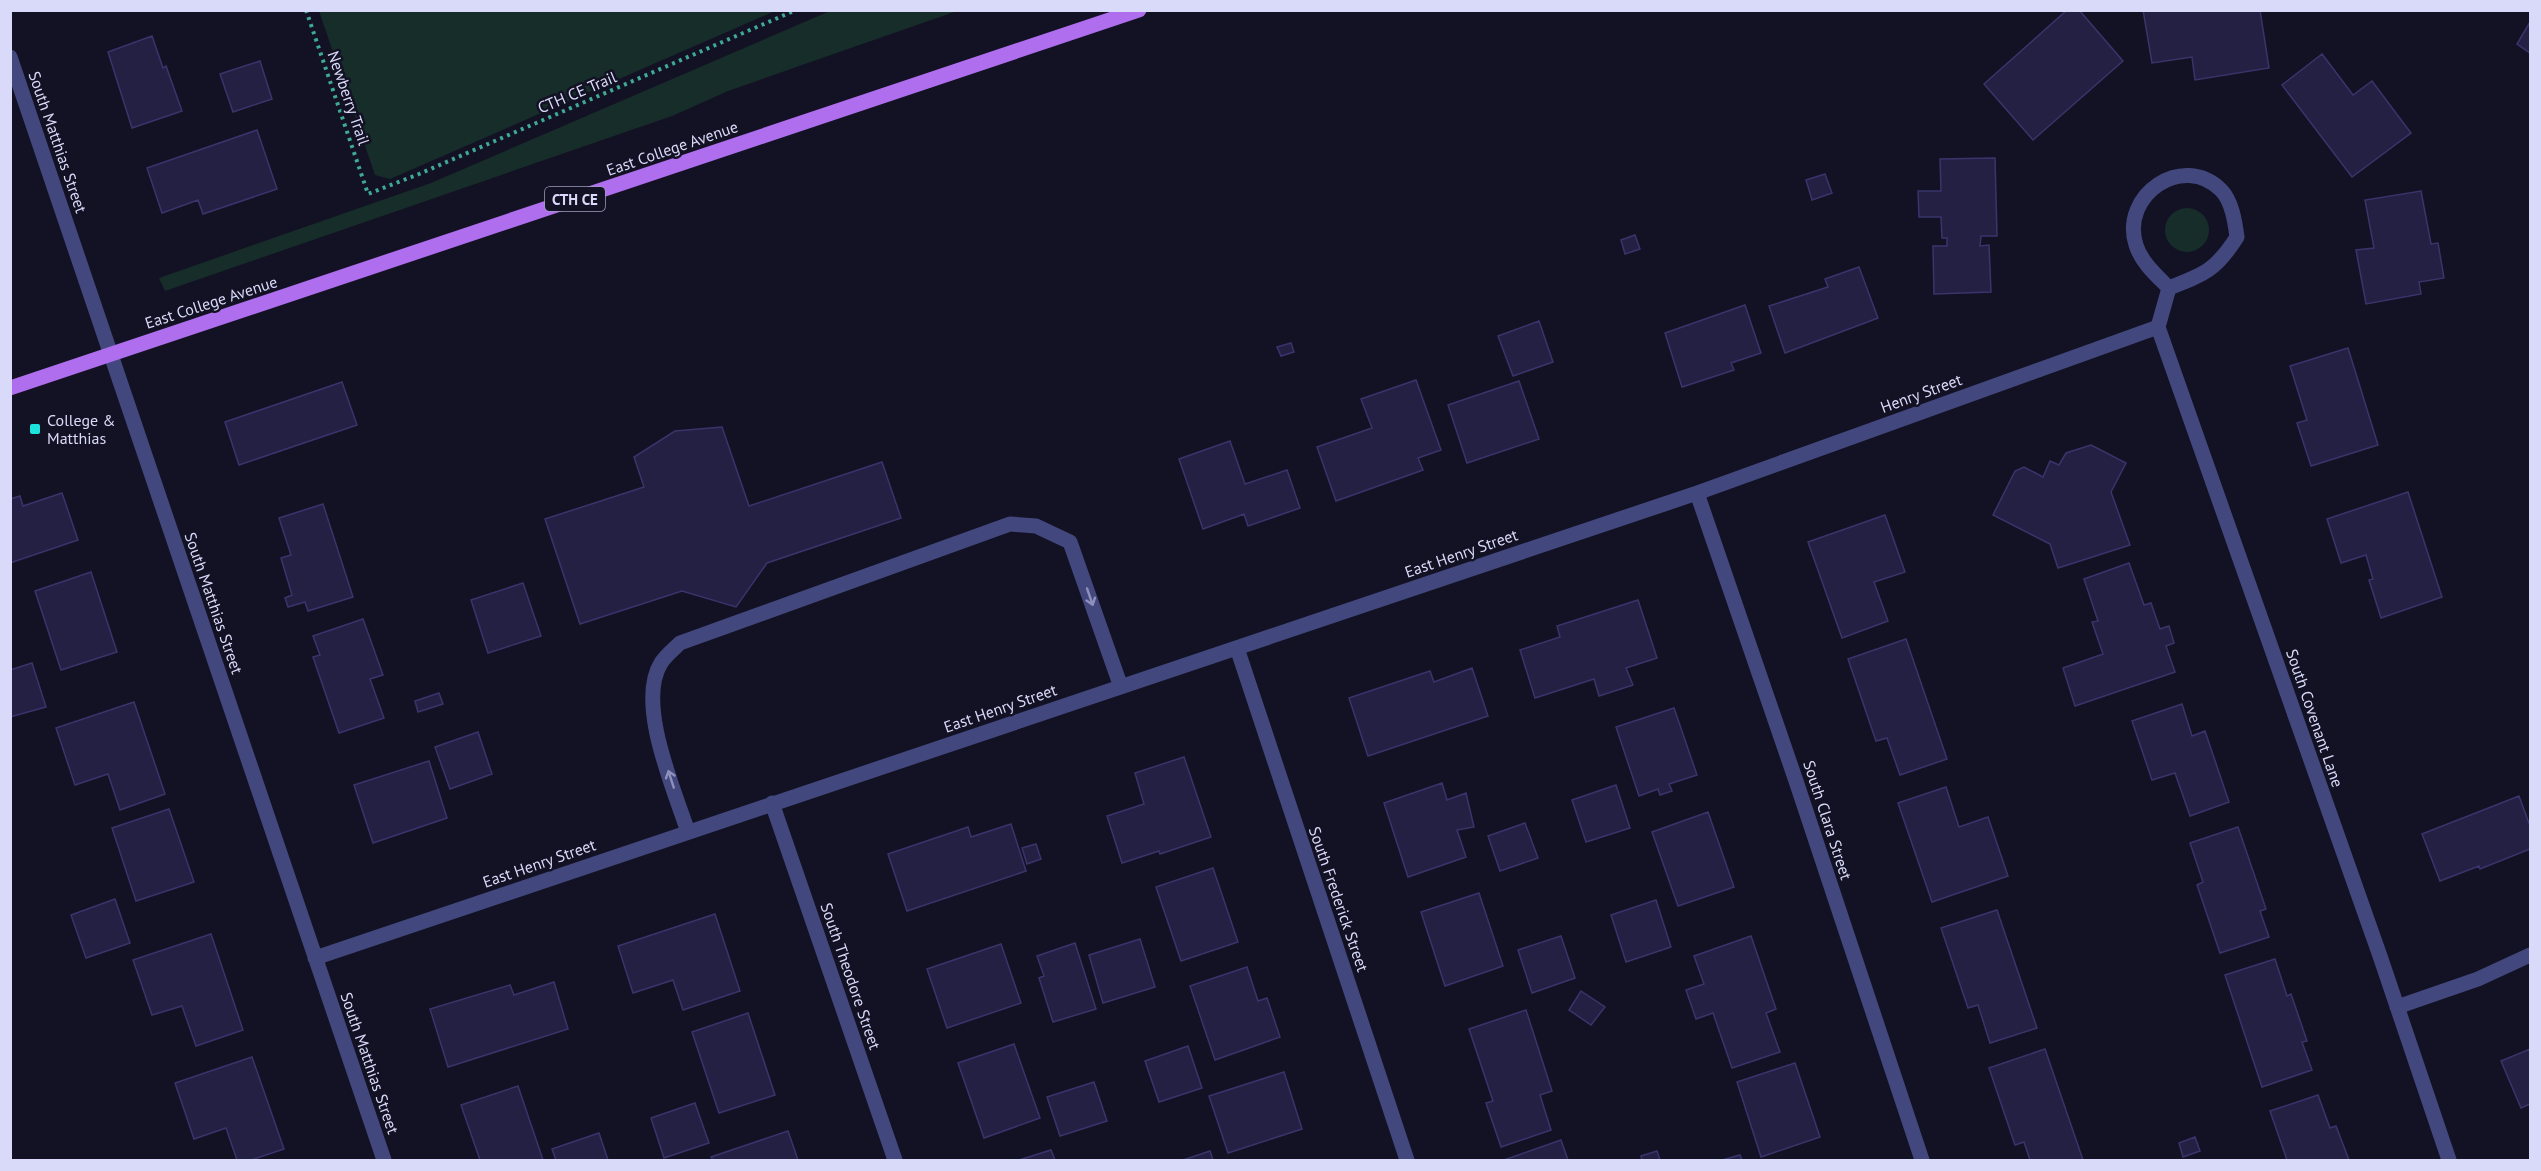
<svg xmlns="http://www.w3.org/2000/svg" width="2541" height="1171" viewBox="0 0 2541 1171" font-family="'PT Sans',sans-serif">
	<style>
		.green { fill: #162d2a }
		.building { fill: #232043; stroke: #39356c; stroke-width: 1.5 }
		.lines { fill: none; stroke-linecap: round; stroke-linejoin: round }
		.path { stroke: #3eaa96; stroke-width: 4; stroke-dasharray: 3 4.5; stroke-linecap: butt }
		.minor { stroke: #42477d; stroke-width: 15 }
		.major { stroke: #ae6eed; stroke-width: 15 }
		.oneway { stroke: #8e90bc }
		.poi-dot { fill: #1de3df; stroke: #131224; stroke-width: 2 }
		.labels { text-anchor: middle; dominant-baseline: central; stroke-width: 5; stroke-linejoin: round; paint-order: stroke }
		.shield { fill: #131224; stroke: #9e9eba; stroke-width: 1.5 }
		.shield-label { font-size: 15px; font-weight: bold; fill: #d9dafa }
		.street-label { font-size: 16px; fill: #d9dafa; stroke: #131224 }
		.poi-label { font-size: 16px; fill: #d9dafa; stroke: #131224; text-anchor: start }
	</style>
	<rect width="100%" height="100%" fill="#131224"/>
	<path class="green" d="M319,11v-1l456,1 -385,168 -15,-4z
		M830,11h127l-229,80 -56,25 -507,175 -6,-13 272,-95z
		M2165 230a22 22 0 1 1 44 0a22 22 0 1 1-44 0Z"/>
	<path class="building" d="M2067,10h12l44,51 -90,79 -49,-56z
		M2143,10h117l9,58 -74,12 -3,-23 -40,6z
		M2530,22v31l-13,-9z
		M152,36l11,32 3,-2 16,45 -50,17 -24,-76z
		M2322,54l31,41 19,-14 39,52 -59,44 -70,-92z
		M260,61l12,38 -39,13 -13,-38z
		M257,130l20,59 -74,25 -5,-14 -36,13 -15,-45z
		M1995,158l2,78h-16l-1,10 9,-1 2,47 -57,2 -1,-48h14v-8h-5l-1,-21h-22l-1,-26h23l-1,-32z
		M1825,174l7,19 -20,7 -6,-20z
		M2421,191l10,53 7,-1 6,35 -25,4 2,12 -55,10 -10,-54 18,-2 -9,-48z
		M1635,235l5,14 -15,5 -4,-14z
		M1859,267l19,51 -93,35 -16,-47 59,-19 -3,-8z
		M1745,305l16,48 -30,10 3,7 -52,17 -17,-54z
		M1539,321l14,41 -40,14 -15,-40z
		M1291,343l3,9 -13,4 -4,-9z
		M2348,348l30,97 -67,21 -14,-43 10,-3 -17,-54z
		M1416,380l25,70 -23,8 5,12 -87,31 -19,-54 55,-19 -11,-29z
		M1519,381l20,58 -72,24 -19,-58z
		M342,382l15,43 -118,40 -14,-43z
		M722,427l27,79 133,-44 19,56 -134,45 -31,44 -54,-16 -102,33 -35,-105 99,-32 -10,-30 41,-26z
		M1230,441l15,43 42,-14 13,38 -52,18 -4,-12 -41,15 -24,-70z
		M2091,445l35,18 -15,29 19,53 -72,23 -8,-24 -57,-29 22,-44 9,-4 19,10 7,-16 9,4 7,-12z
		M2408,492l34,105 -61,21 -12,-38 4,-1 -7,-24 -25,8 -14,-44z
		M62,493l16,47 -68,23v-64l10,-3 3,10z
		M323,504l30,93 -45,14 -3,-9 -17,5 -3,-9 7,-3 -11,-37 10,-3 -12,-37z
		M1885,515l20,57 -31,10 14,39 -46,17 -34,-96z
		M2129,563l15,42 7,-2 9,26 9,-3 5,17 -8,3 9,26 -100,34 -12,-38 40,-14 -11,-32 6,-1 -14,-42z
		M91,572l26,80 -56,18 -26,-79z
		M523,583l18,53 -53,17 -17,-53z
		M1638,600l19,58 -31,10 7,17 -34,11 -5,-17 -59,19 -15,-48 40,-13 -3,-11z
		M363,619l20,56 -13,4 14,39 -45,15 -26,-76 7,-2 -7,-19z
		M1906,639l41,120 -47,16 -13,-37 -11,3 -28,-82z
		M32,663l14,44 -36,10v-47z
		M1472,668l16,48 -120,40 -19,-58 81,-27 4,11z
		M439,693l4,11 -25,8 -3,-11z
		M134,702l31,92 -45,16 -12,-36 -33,11 -19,-57z
		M2182,704l10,32 13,-5 24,71 -39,14 -15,-43 -23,7 -20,-59z
		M1674,708l23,67 -28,9 3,7 -12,4 -2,-6 -19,7 -23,-69z
		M478,732l14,42 -42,15 -15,-42z
		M1184,757l27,80 -51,17 -1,-3 -37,12 -15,-47 37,-12 -9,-31z
		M429,761l18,57 -74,25 -19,-58z
		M1442,783l5,17 19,-7 8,34 -17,3 9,27 -58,20 -24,-74z
		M1616,785l14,43 -44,14 -14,-42z
		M1946,787l13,40 29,-10 20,59 -76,26 -34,-99z
		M2519,796l11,30v23l-50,20 -1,-3 -39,15 -18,-47z
		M169,809l25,73 -58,19 -24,-73z
		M1708,812l26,75 -56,19 -26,-74z
		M1525,823l13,35 -38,13 -12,-35z
		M1011,824l15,47 -119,40 -19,-57 80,-27 3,10z
		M2238,827l28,82 -6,2 9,26 -49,16 -23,-68 6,-3 -13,-39z
		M1036,844l5,15 -14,5 -5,-16z
		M1213,868l25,74 -57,19 -25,-74z
		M1479,893l24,73 -58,20 -24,-74z
		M115,899l15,44 -44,15 -15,-43z
		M1656,900l15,47 -45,15 -15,-47z
		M1997,910l40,118 -47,15 -12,-38 -10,3 -27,-80z
		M715,914l25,77 -57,19 -10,-30 -40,13 -15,-47z
		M211,934l32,96 -47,16 -14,-40 -30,9 -19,-55z
		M1561,936l14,42 -43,15 -14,-43z
		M1751,936l25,73 -10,4 14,39 -48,16 -19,-55 -17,6 -10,-29 18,-6 -10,-28z
		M1140,939l15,48 -52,16 -14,-48z
		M1075,943l21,66 -43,13 -14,-44 5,-2 -7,-20z
		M1001,944l20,59 -74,25 -20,-59z
		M2275,959l12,37 4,-2 16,47 -5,1 10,28 -50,17 -37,-112z
		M1247,967l11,34 9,-3 13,39 -65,23 -25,-74z
		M554,982l14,47 -120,38 -18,-58 80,-24 4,10z
		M1581,991l24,16 -14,18 -22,-15z
		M1526,1010l26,81 -12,4 11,35 -50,17 -15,-44 7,-2 -24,-72z
		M748,1013l27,82 -56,18 -27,-81z
		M1014,1044l26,74 -56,20 -26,-75z
		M1188,1046l14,42 -43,14 -14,-41z
		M2045,1049l38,111h-53l-6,-18 -9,3 -26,-77z
		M2530,1049v55l-9,4 -20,-47z
		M252,1057l32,92 -33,11h-14l-11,-32 -32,11 -19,-56z
		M1795,1063l25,74 -59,20 -24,-75z
		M1284,1072l18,57 -74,24 -19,-57z
		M1094,1082l13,39 -47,15 -13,-39z
		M518,1086l25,74h-63l-19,-55z
		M2318,1095l12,33 6,-2 13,34h-62l-17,-49z
		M695,1103l14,40 -45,15 -13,-40z
		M788,1131l10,29h-85l-2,-3z
		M599,1133l9,27h-52l-4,-11z
		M2195,1137l5,14 -17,6 -4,-14z
		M1561,1140l7,20h-64z
		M1051,1150l4,10h-36z
		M1210,1151l3,9h-30z
		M1657,1151l3,9h-18l-1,-4z
		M1740,1155l2,5h-20z"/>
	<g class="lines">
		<path class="path" d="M306,10l62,184 51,-20 377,-164"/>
		<path class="minor" d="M10,57l374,1103
			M2169,288c-12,-12 -28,-26 -33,-43 -16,-50 47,-93 85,-55 11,11 14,32 16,47 -21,33 -32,37 -68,51l-11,39 222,629 69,204
			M1697,493l99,288 126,379
			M1237,648l170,512
			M772,803l123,357
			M688,832c-14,-43 -52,-129 -27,-169 4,-7 13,-14 19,-20l330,-119 26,2 34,16 51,145
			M315,958l1382,-465 461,-166
			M2397,1007l81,-28 52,-24"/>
		<path class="major" d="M10,388l1129,-378"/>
	</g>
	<defs><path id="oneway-shaft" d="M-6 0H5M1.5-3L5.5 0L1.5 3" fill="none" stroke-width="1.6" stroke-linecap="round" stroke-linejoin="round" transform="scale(1.5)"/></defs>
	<g class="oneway">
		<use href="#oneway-shaft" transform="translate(1090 597) rotate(71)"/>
		<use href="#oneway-shaft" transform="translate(671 779) rotate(-108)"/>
	</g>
	<rect class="poi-dot" x="29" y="423" width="12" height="12" rx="3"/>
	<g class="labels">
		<rect class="shield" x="545" y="187" width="60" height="24" rx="4.5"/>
		<g class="shield-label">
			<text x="575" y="199">CTH CE</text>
		</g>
		<g class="street-label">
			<text transform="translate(577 92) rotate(-23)">CTH CE Trail</text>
			<text transform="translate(349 98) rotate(71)">Newberry Trail</text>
			<text transform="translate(58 142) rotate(71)">South Matthias Street</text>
			<text transform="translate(672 148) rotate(-19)">East College Avenue</text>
			<text transform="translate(211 302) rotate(-18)">East College Avenue</text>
			<text transform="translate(1921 393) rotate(-20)">Henry Street</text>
			<text transform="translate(1461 553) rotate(-19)">East Henry Street</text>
			<text transform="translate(214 603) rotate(71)">South Matthias Street</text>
			<text transform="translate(1000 708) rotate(-19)">East Henry Street</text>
			<text transform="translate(2315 718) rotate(71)">South Covenant Lane</text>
			<text transform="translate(1828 820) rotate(72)">South Clara Street</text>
			<text transform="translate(539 863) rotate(-19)">East Henry Street</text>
			<text transform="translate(1339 899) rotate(71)">South Frederick Street</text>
			<text transform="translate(851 976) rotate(71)">South Theodore Street</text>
			<text transform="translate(370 1063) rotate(71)">South Matthias Street</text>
		</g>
		<g class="poi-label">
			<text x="47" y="420">College &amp;<tspan x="47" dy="18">Matthias</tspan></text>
		</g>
	</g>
	<rect width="2541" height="1171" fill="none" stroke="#d9dafa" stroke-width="24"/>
</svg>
